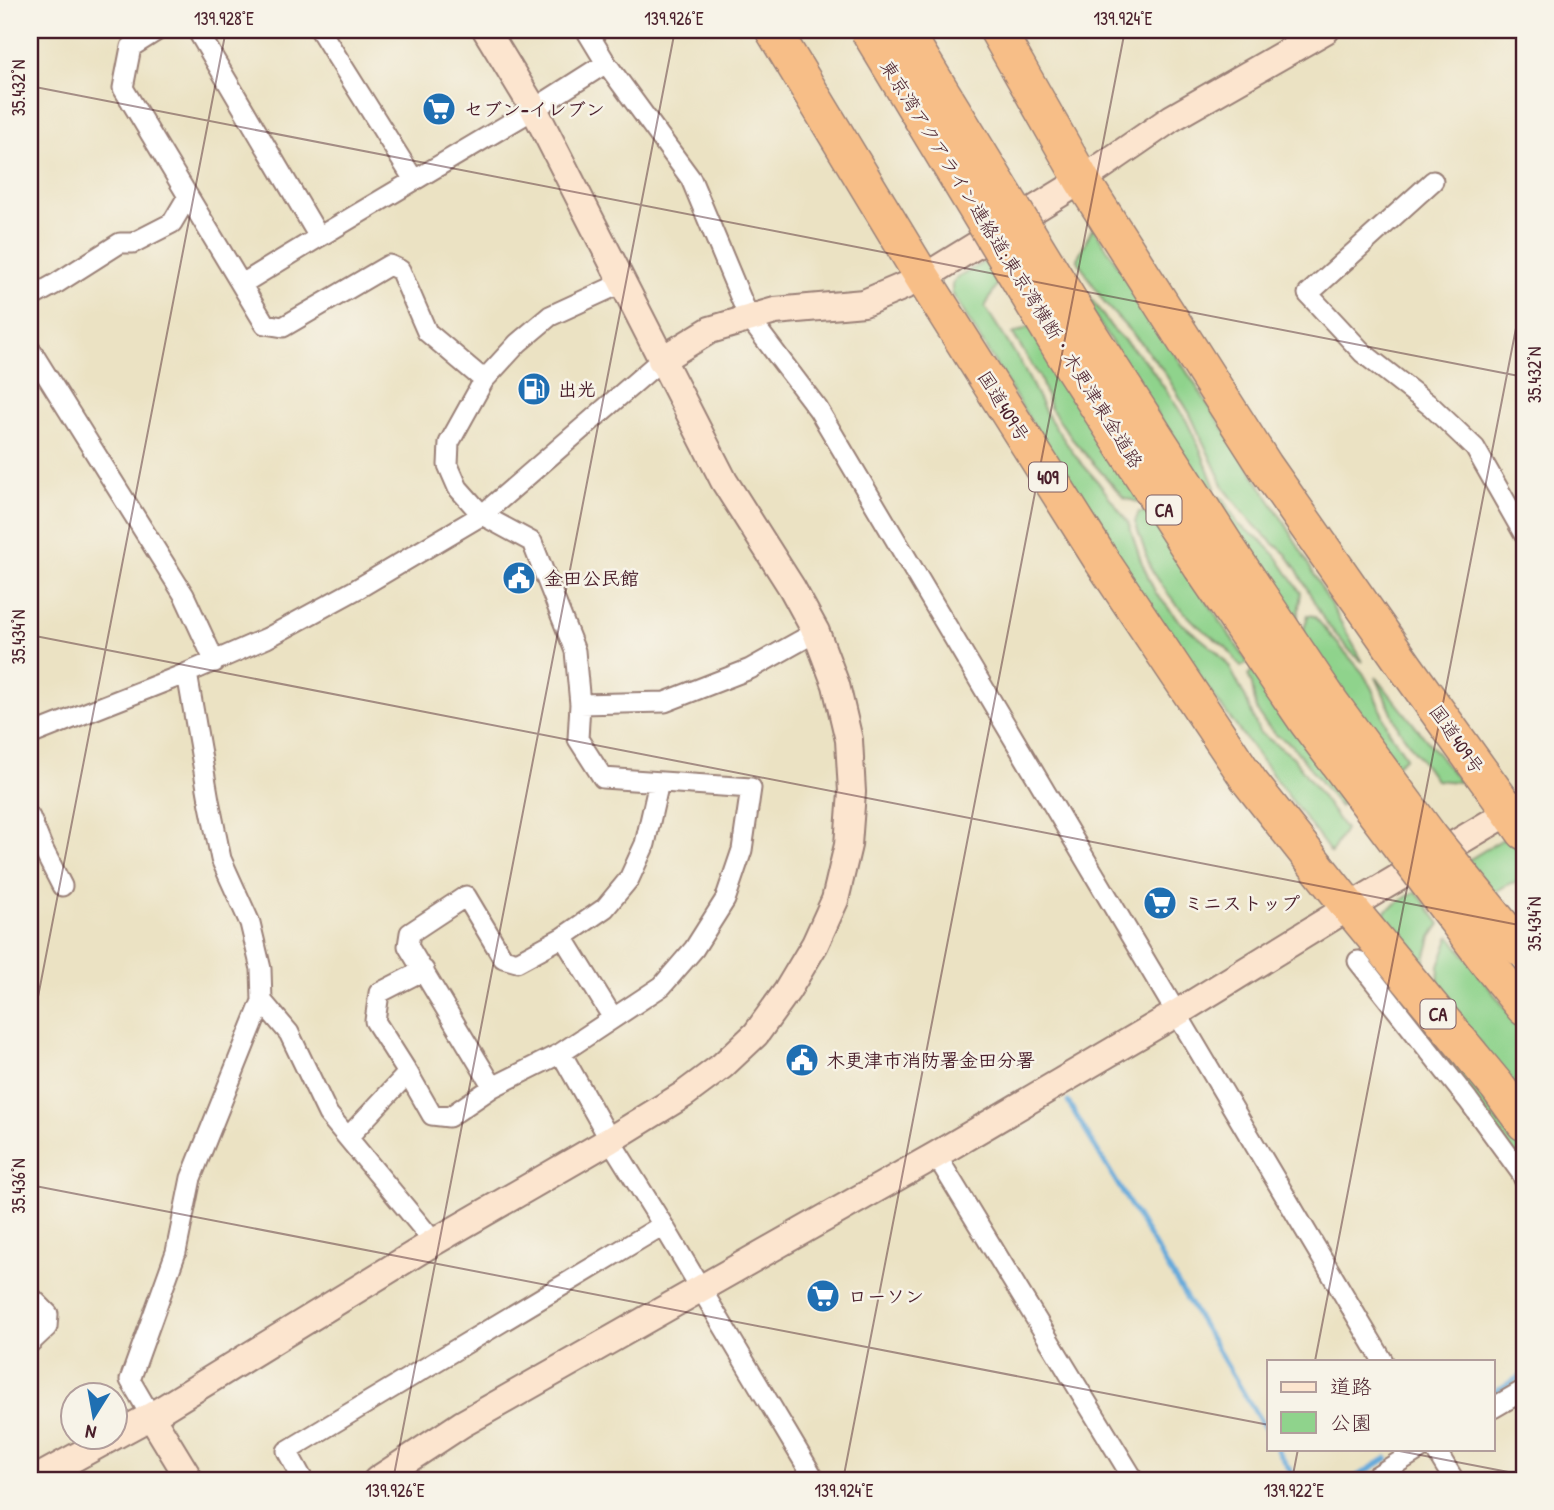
<svg xmlns="http://www.w3.org/2000/svg" width="1554" height="1510" viewBox="0 0 1554 1510" font-family="'Patrick Hand','Klee One',sans-serif">
	<style>
		.green { fill: #8fd38c; stroke: #6c795c; stroke-width: 2 }
		.lines { fill: none; stroke-linecap: round; stroke-linejoin: round }
		.stream { stroke: #64a9da; stroke-width: 5 }
		.street-casing { stroke: #9a8077; stroke-width: 23 }
		.secondary-casing { stroke: #9a8077; stroke-width: 30 }
		.highway-casing { stroke: #9a8077; stroke-width: 38 }
		.street { stroke: #fff; stroke-width: 19 }
		.secondary { stroke: #fce5cf; stroke-width: 26 }
		.highway { stroke: #f7be87; stroke-width: 35 }
		.highway-bridge-casing { stroke: #9a8077; stroke-width: 38; stroke-linecap: butt }
		.highway-bridge { stroke: #f7be87; stroke-width: 35 }
		.ticks { fill: none; stroke: #4a1f2b; stroke-width: 2; stroke-opacity: 0.45 }
		.labels { text-anchor: middle; dominant-baseline: central; stroke-width: 5; stroke-linejoin: round; paint-order: stroke }
		.shield { fill: #f7f3e8; stroke: #7e5f64; stroke-width: 2 }
		.shield-label { font-size: 18px; font-weight: bold; fill: #4a1f2b }
		.poi-label { font-size: 19px; font-weight: bold; fill: #4a1f2b; stroke: #f7f3e8; text-anchor: start }
		.street-label { font-size: 19px; fill: #4a1f2b; stroke: #f7f3e8 }
		.neatline { fill: none; stroke: #4a1f2b; stroke-width: 2.5 }
		.ticks-label { font-size: 18px; text-anchor: middle; fill: #4a1f2b }
	</style>
	<rect width="100%" height="100%" fill="#f7f3e8"/>
	<filter id="ink" filterUnits="userSpaceOnUse"><feTurbulence type="fractalNoise" baseFrequency=".0143" numOctaves="2"/><feDisplacementMap in="SourceGraphic" scale="14" xChannelSelector="R" yChannelSelector="G"/><feConvolveMatrix kernelMatrix="1 2 1 2 8 2 1 2 1" color-interpolation-filters="sRGB"/></filter>
	<filter id="wash" filterUnits="userSpaceOnUse"><feTurbulence type="fractalNoise" baseFrequency=".00686" numOctaves="4" result="noise"/><feDisplacementMap in="SourceGraphic" scale="28" xChannelSelector="R" yChannelSelector="G"/><feGaussianBlur stdDeviation="1.57" result="paint"/><feColorMatrix in="noise" values="0 0 0 0 0 0 0 0 0 0 0 0 0 0 0 0 0 1.4 0 .05"/><feComposite in="paint" operator="in"/></filter>
	<g filter="url(#wash)">
		<rect width="100%" height="100%" fill="#ebe2c3"/>
		<path class="green" d="M1093,227l195,301 75,134 -11,-9 -27,-31 -28,-52 -11,-16 -21,-18 -18,-19 -22,-28 -35,-75 -27,-44 -22,-27 -36,-39 -28,-45z
			M989,259l11,20 -15,28 36,56 26,52 29,42 22,25 30,40 13,39 14,31 24,29 37,30 13,15 16,31 14,35 34,25 52,72 -14,24 -134,-179 -80,-112 -165,-269v-8l4,-6z
			M1084,289l28,39 36,36 38,56 14,29 15,39 -10,2 -126,-199z
			M1030,326l112,177 -18,-5 -52,-59 -22,-32 -10,-29 -27,-44z
			M1219,497l5,2 14,25 24,17 15,16 24,36 -5,36 -86,-130z
			M1139,512h9l100,151 -7,4 -15,-20 -28,-21 -20,-20 -12,-15 -15,-22 -16,-47z
			M1308,615l6,1 49,57 9,16 17,42 17,26 -10,8 -94,-129z
			M1253,670l93,130 -6,7 -48,-62 -16,-10 -12,-13 -8,-13 -4,-24 -4,-10z
			M1376,677l84,105 -25,-2 -36,-51z
			M1503,839l10,3 11,12v27l-13,2 -18,10 -26,-32z
			M1416,891l24,33 -9,13 -9,34 -39,-53 3,-8z
			M1450,936l58,76 16,19v71l-86,-115 1,-21z
			M1364,952l59,65 101,135v19l-165,-215z"/>
		<g class="lines">
			<path class="stream" d="M1068,1102l201,333
				M1493,1393l31,-19
				M1277,1449l19,31
				M1351,1480l36,-22"/>
		</g>
	</g>
	<g filter="url(#ink)">
		<g class="lines">
			<defs>
				<path id="street" d="M158,30l-27,17 -8,41 142,236 18,3 106,-62 11,5 27,62 57,48
					M197,30l122,207 215,-128 72,-46
					M320,30l94,150
					M586,30l20,33 85,116 58,139 69,91 565,952
					M1433,181l-125,113 55,59 69,54 43,41 49,86
					M242,284l77,-47
					M30,298l27,-15 63,-40h13l39,-20 16,-27
					M30,349l154,246 31,67
					M580,704l85,-2 85,-33 66,-37
					M30,735l157,-62 80,-35 90,-49 125,-74 179,-155
					M30,817l13,32 19,37
					M563,937l50,81
					M1358,961l110,139 54,74 2,5
					M262,1001l27,32 39,81 106,128
					M561,1053l49,87 53,85 152,255
					M408,1073l24,42 17,2 44,-30 68,-34 101,-67 32,-37 31,-49 17,-50 9,-62 -148,-10 -25,-39 2,-35 -5,-53 -43,-109 -50,-27 -24,-27 -10,-23 1,-22 35,-63 34,-37 32,-27 74,-34
					M493,1087l-85,-141 2,-13 56,-37 37,62 14,4 46,-25 42,-29 24,-29 16,-35 14,-62
					M348,1137l60,-64 -33,-52 4,-28 45,-23
					M936,1155l198,325
					M30,1296l18,18 -1,13 -17,16
					M1493,1408l31,-18
					M151,1416l-21,-36 46,-128 15,-74 71,-177 -1,-32 -11,-46 -29,-64 -12,-59 -22,-127
					M1435,1449l19,31
					M303,1480l-16,-29 376,-226
					M1370,1480l50,-31"/>
				<path id="secondary" d="M661,360l49,-30 65,-19 89,-8 59,-25 159,-98 90,-62 154,-88
					M151,1416l39,64
					M116,1435l35,-19 283,-174 176,-102 73,-45 39,-29 34,-32 31,-43 28,-47 20,-44 13,-55 4,-53 -3,-52 -13,-55 -20,-53 -24,-44 -68,-107 -190,-372 -48,-79
					M34,1480l80,-44
					M377,1480l85,-56 474,-269 241,-142 172,-106 175,-104"/>
				<path id="highway" d="M773,30l150,248 177,280 150,224 99,125 148,179 27,37
					M997,30l85,150 183,286 142,203 117,163
					M1492,968l32,40"/>
			</defs>
			<use href="#street" class="street-casing"/>
			<use href="#secondary" class="secondary-casing"/>
			<use href="#highway" class="highway-casing"/>
			<use href="#street" class="street"/>
			<use href="#secondary" class="secondary"/>
			<use href="#highway" class="highway"/>
			<defs>
				<path id="highway-bridge" d="M868,30l195,323 138,214 105,154 186,247
					M904,30l187,306 138,214 103,154 99,134 90,111"/>
			</defs>
			<use href="#highway-bridge" class="highway-bridge-casing"/>
			<use href="#highway-bridge" class="highway-bridge"/>
		</g>
	</g>
	<path class="ticks" d="M30,86l1494,291M30,635l1494,291M30,1038l196,-1008M30,1185l1239,240M1315,1361l209,-1074M1389,1449l135,26M393,1480l282,-1450M843,1480l282,-1450M1292,1480l6,-31"/>
	<defs>
		<symbol id="supermarket-disc" viewBox="-11 -11 22 22"><circle r="9.5" fill="#1f6fb2" stroke="#f7f3e8"/><path d="M-6-5.5h2.5l.6 2H6L4.5 2H-2.5L-4.4-4H-6ZM-1.5 3.2a1.3 1.3 0 1 0 .1 0ZM3 3.2a1.3 1.3 0 1 0 .1 0Z" fill="#fff"/></symbol>
		<symbol id="fuel-disc" viewBox="-11 -11 22 22"><circle r="9.5" fill="#1f6fb2" stroke="#f7f3e8"/><path d="M-5.5-6h7V0h2V4h1.3V-2.5L3-4.5l.8-.8L6-3V5H2.5V1h-1V6h-7ZM-4.2-4.7v3.2H.2V-4.7Z" fill="#fff"/></symbol>
		<symbol id="civic-disc" viewBox="-11 -11 22 22"><circle r="9.5" fill="#1f6fb2" stroke="#f7f3e8"/><path d="M-.6-6.5H3V-4.5H.6V-3L4-1V1h2V6H-6V1h2V-1L-.6-3ZM-1.2 2.5V6h2.4V2.5Z" fill="#fff"/></symbol>
	</defs>
	<g fill-rule="evenodd">
		<use href="#supermarket-disc" x="420" y="90" width="38" height="38"/>
		<use href="#fuel-disc" x="515" y="370" width="38" height="38"/>
		<use href="#civic-disc" x="500" y="559" width="38" height="38"/>
		<use href="#supermarket-disc" x="1141" y="884" width="38" height="38"/>
		<use href="#civic-disc" x="783" y="1041" width="38" height="38"/>
		<use href="#supermarket-disc" x="804" y="1277" width="38" height="38"/>
	</g>
	<g class="labels">
		<g class="shield">
			<rect x="1029" y="462.5" width="38" height="29" rx="5"/>
			<rect x="1146.5" y="495.5" width="35" height="29" rx="5"/>
			<rect x="1420.5" y="999.5" width="35" height="29" rx="5"/>
		</g>
		<g class="shield-label">
			<text x="1048" y="477">409</text>
			<text x="1164" y="510">CA</text>
			<text x="1438" y="1014">CA</text>
		</g>
		<g class="poi-label">
			<text x="464" y="109">セブン-イレブン</text>
			<text x="558" y="389">出光</text>
			<text x="544" y="578">金田公民館</text>
			<text x="1184" y="903">ミニストップ</text>
			<text x="826" y="1060">木更津市消防署金田分署</text>
			<text x="848" y="1296">ローソン</text>
		</g>
		<g class="street-label">
			<text transform="translate(1012 264) rotate(58)">東京湾アクアライン連絡道;東京湾横断・木更津東金道路</text>
			<text transform="translate(1004 406) rotate(58)">国道409号</text>
			<text transform="translate(1457 739) rotate(55)">国道409号</text>
		</g>
	</g>
	<rect width="1554" height="1510" fill="none" stroke="#f7f3e8" stroke-width="77"/>
	<rect x="1267" y="1360" width="228" height="91" fill="#f7f3e8" stroke="#b29e9c" stroke-width="2"/>
	<rect x="1281" y="1382" width="35" height="10" fill="#fce5cf" stroke="#b29e9c" stroke-width="2"/>
	<text x="1330" y="1394" font-size="21" fill="#4a1f2b">道路</text>
	<rect x="1281" y="1412" width="35" height="21" fill="#8fd38c" stroke="#b29e9c" stroke-width="2"/>
	<text x="1330" y="1430" font-size="21" fill="#4a1f2b">公園</text>
	<g transform="translate(94 1416) rotate(191)"><circle r="33" fill="#f7f3e8" stroke="#b29e9c" stroke-width="2"/>
	<path d="M0-5L12 26L0 18L-12 26Z" fill="#1f6fb2"/>
	<text y="-10" font-size="19" font-weight="bold" text-anchor="middle" fill="#4a1f2b">N</text>
	</g>
	<rect x="38" y="38" width="1478" height="1434" class="neatline"/>
	<g class="ticks-label">
		<text x="224" y="25">139.928°E</text>
		<text x="674" y="25">139.926°E</text>
		<text x="1123" y="25">139.924°E</text>
		<text transform="translate(19 88) rotate(-90)" y="6">35.432°N</text>
		<text transform="translate(1535 375) rotate(-90)" y="6">35.432°N</text>
		<text transform="translate(19 637) rotate(-90)" y="6">35.434°N</text>
		<text transform="translate(1535 924) rotate(-90)" y="6">35.434°N</text>
		<text transform="translate(19 1186) rotate(-90)" y="6">35.436°N</text>
		<text x="395" y="1497">139.926°E</text>
		<text x="844" y="1497">139.924°E</text>
		<text x="1294" y="1497">139.922°E</text>
	</g>
</svg>
